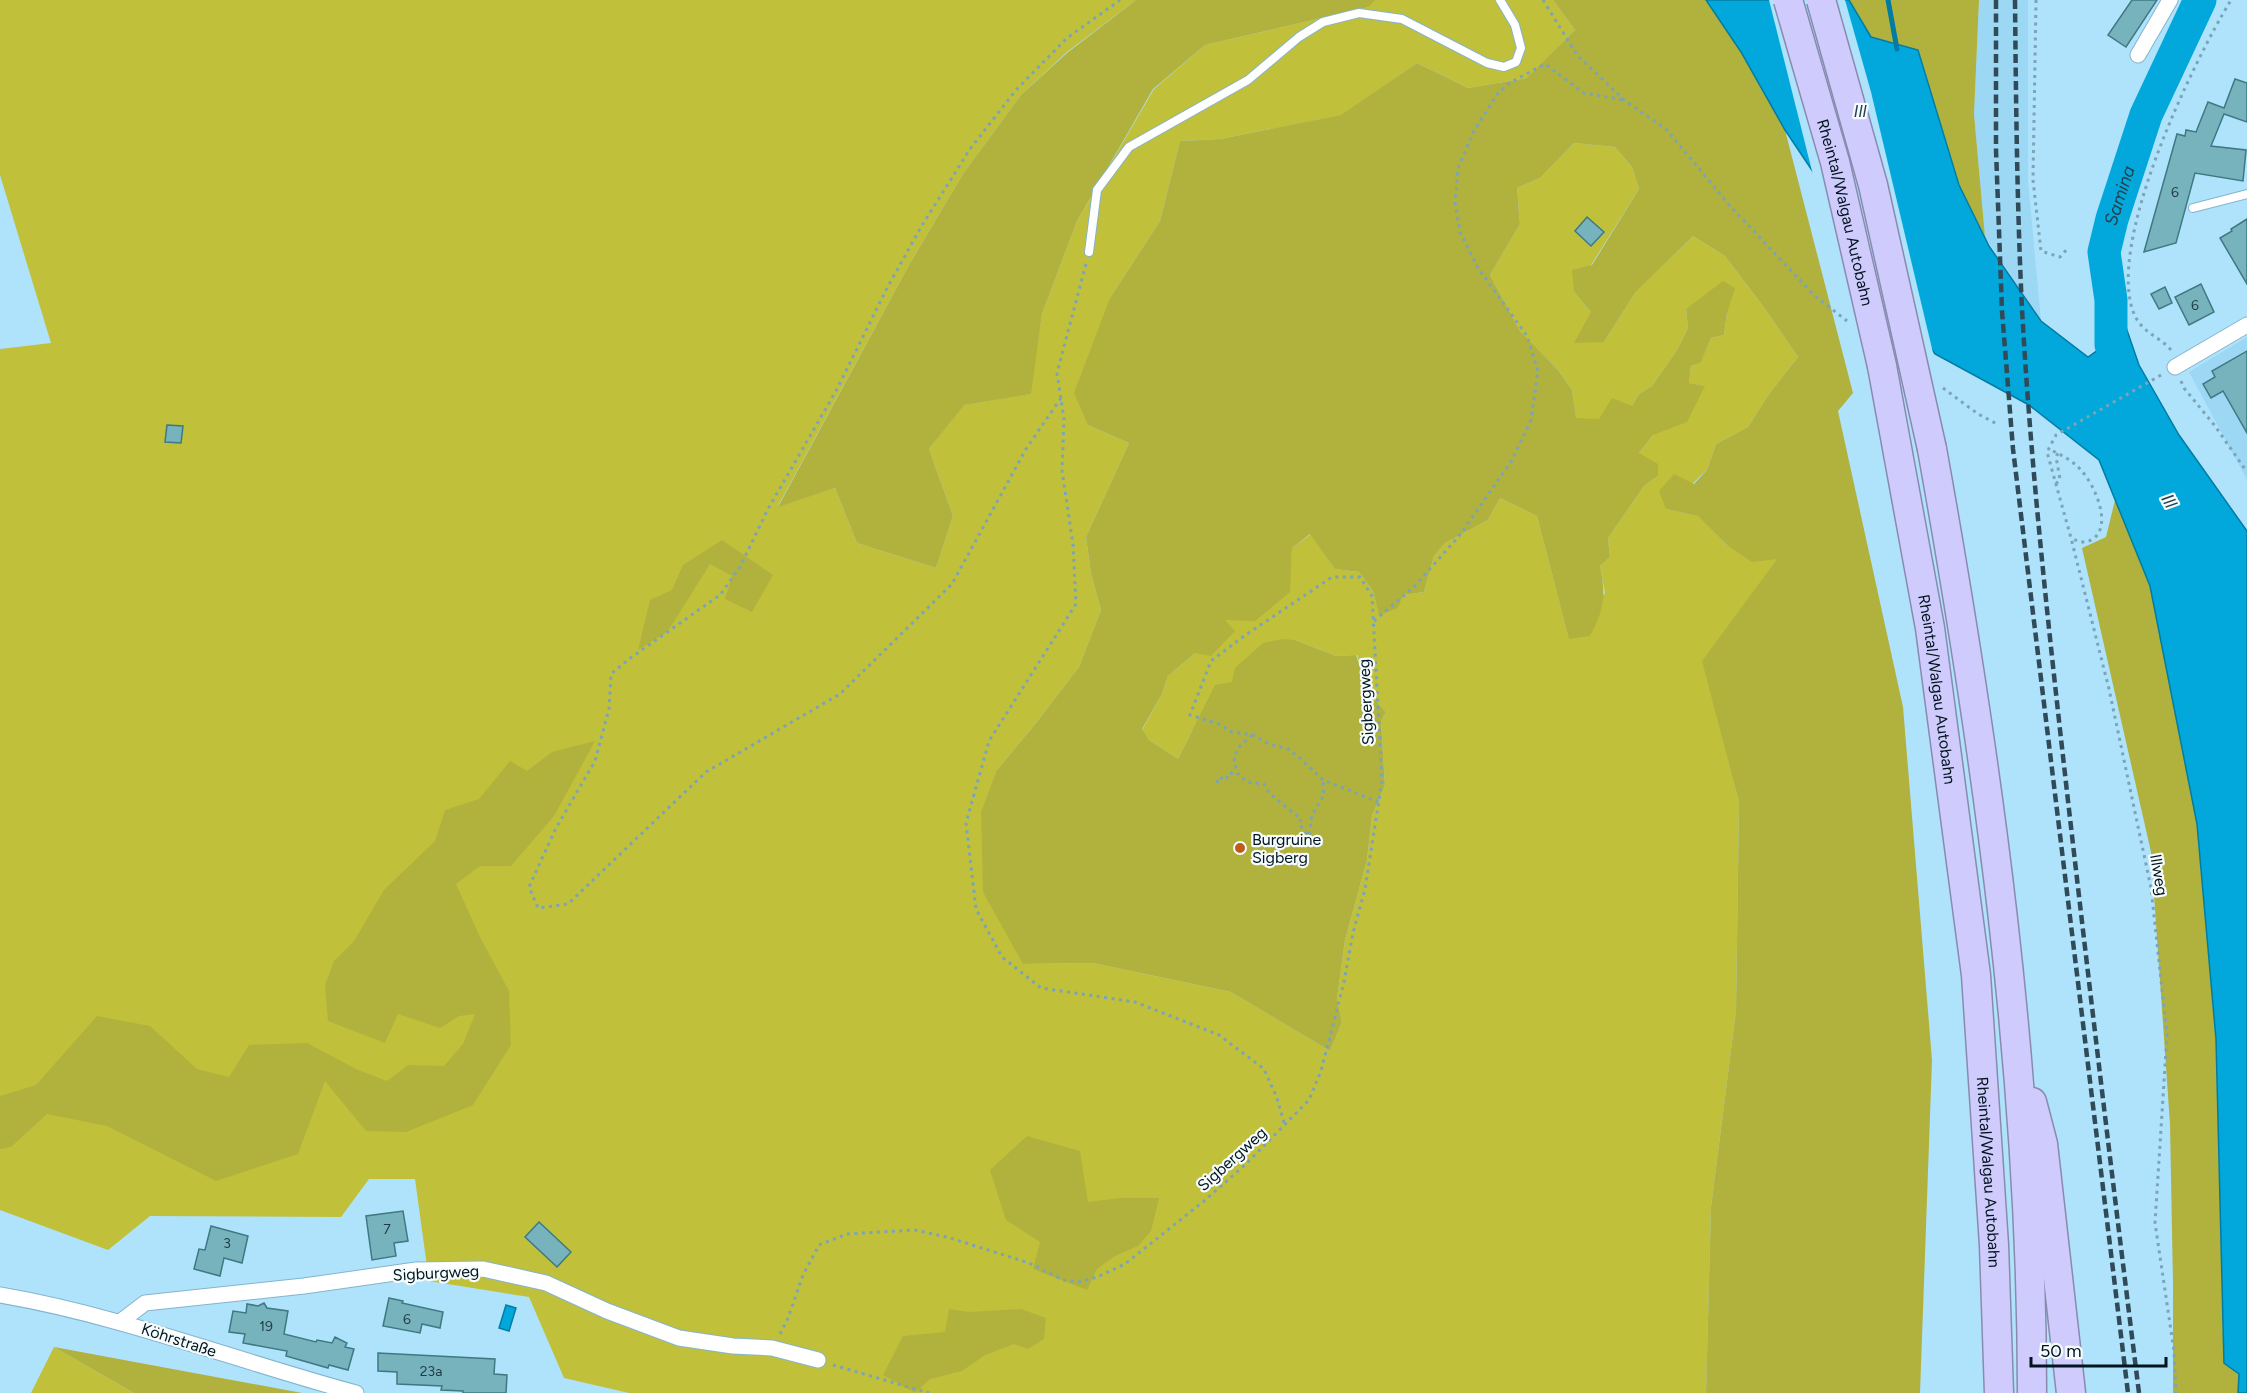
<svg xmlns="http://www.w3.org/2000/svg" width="2247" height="1393" viewBox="0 0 2247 1393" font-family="Figtree,sans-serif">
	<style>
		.built { fill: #9cd7f4 }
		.green { fill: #c0c03a }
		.forest { fill: #b1b13e }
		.water { fill: #02a8dc; stroke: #027ca3; stroke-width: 1.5 }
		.pier { fill: #afe2fb }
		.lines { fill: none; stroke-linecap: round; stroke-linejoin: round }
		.stream { stroke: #027ca3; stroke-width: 5 }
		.river { stroke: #02a8dc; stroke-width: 33 }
		.building { fill: #77b3bd; stroke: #3e7983; stroke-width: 1.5 }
		.lane-casing { stroke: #83b5cd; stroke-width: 10 }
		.street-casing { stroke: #83b5cd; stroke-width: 17 }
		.highway-casing { stroke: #888baf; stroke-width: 31 }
		.path { stroke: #7ba4b8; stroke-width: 3; stroke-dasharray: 3 4.5; stroke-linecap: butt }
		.lane { stroke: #fff; stroke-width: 8 }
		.street { stroke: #fff; stroke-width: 15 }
		.highway { stroke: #d0cbfd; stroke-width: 28 }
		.rail { stroke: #304a58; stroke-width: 4.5; stroke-dasharray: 9 4.5; stroke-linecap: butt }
		.highway-bridge-casing { stroke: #888baf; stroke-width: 31; stroke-linecap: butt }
		.highway-bridge { stroke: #d0cbfd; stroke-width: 28 }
		.poi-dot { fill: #bd5c1b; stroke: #f6fcfe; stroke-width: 2 }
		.labels { text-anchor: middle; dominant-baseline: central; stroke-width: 4.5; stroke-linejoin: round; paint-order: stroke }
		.number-label { font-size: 14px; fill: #1f3c45 }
		.street-label { font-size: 16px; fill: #02141d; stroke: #f6fcfe }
		.poi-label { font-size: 16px; fill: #02141d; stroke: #f6fcfe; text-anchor: start }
		.water-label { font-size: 18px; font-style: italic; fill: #24404c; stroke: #f6fcfe }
	</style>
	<rect width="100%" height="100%" fill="#afe2fb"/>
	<path class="built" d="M1979,0h49v181l13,140 -56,-84 -11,-123z
		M2247,337v143l-58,-108z"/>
	<path class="green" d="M0,0h1136l-69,52 -46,43 -58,79 -54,91 -131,241 57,-18 22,55 79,25 17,-52 -24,-67 34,-44 67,-11 12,-80 35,-93 77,-132 51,-44 164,-38 7,-7h177l22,30 -47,48 -60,10 -51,-25 -75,52 -122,24 -40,2 -20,80 -50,77 -22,127 41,18 -43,94 5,37 10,36 -22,57 -43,56 -39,47 26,194 70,-1 138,29 99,59 12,-29 -5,-23 8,-59 22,-80 5,-44 13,-31 -4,-64 5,-9 -18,-20 -11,-37 -21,1 -41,-16 -62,42 -41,49 -14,28 -29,-19 -7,-10 20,-36 6,-18 27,-23 39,-22 -10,-11 65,-28 3,-44 19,-14 24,35 24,3 14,19 6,23 24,-19 21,-3 10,-36 11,-13 43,-23 12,-22 37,18 32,122 36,-45 -5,-27 10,-9 -2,-19 36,-52 14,-10 -19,-23 14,-18 51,-49 -15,-3 2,-17 10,-5 10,-23 13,-3 3,-22 -27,-13 -14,9 2,19 -11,22 -25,36 -13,8 -7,12 -33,14 -23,-1 -4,-29 -14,-20 -38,-39 -30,-56 30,-51 -3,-36 23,-10 34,-35 41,4 17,20 7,22 -65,103 17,20 13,30 31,-49 58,-57 32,20 38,50 35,51 -29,37 -21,33 -32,17 -9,26 -41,39 33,7 28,29 51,13 -75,103 36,141 -3,209 -25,196 -5,186h-1077l-65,-15 -35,-81 -100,-16 -14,-102h-46l-28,38 -191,-1 -42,34 -108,-40v-861l51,-6 -51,-168z
		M54,1347l80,46h-103z"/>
	<path class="forest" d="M1136,0h240l-7,7 -164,38 -52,44 -76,132 -35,93 -11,80 -67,11 -35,44 24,67 -17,52 -79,-25 -22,-55 -57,19 131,-242 54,-91 58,-79 46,-42z
		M1553,0h153l35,52 44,78 68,263 -15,18 65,296 29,353 -12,333h-214l5,-186 25,-196 3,-209 -37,-141 75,-102 -25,3 -25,-17 -29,-29 -32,-7 -7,-18 15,-17 20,10 13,-14 9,-26 32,-17 21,-33 29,-37 -35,-51 -38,-50 -32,-20 -58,57 -31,49 -30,1 17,-31 -17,-20 -2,-22 20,-5 47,-76 -7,-22 -17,-20 -41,-4 -34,35 -23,10 3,36 -30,51 30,56 38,39 14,20 4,28 23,1 13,-21 20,8 7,-12 13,-8 25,-36 11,-22 -2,-19 37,-28 12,7 -8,25 -3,22 -13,3 -10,24 -10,4 -2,17 16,3 -18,36 -34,13 -14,18 19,11v12l-14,10 -36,52 2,19 -10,9c6,30 5,41 -10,70l-21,3 -32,-123 -37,-18 -12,22 -43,23 -11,13 -10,36 -21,3 -5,13 -19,7 -6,-24 -14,-19 -24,-3 -25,-35 -18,14 -2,44 -35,29 -30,-1 10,11 -24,25 -16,-3 -27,23 -6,18 -20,35 7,11 29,19 37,-74 17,-3 3,-14 28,-25 20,-4 12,1 41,16 20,-1 12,37 18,20 -5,9 4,64 -13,31 -5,44 -22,80 -8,59 5,23 -12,29 -99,-59 -138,-29 -70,1 -40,-72 -2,-80 16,-42 39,-47 43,-56 22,-57 -10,-36 -5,-37 43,-94 -41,-18 -14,-32 36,-95 50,-77 20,-80 40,-2 121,-24 76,-52 51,25 59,-10 48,-48z
		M1849,0h130l-5,114 11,123 -26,-52 -41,-135 -47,-13z
		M2116,496l34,90 47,238 19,215 23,335 -1,19h-65v-109l-3,-160 -19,-272 -69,-304 24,-11z
		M722,540l51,35 -21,37 -27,-13 7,-23 -22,-12 -42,67 -30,19 12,-50 22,-10 11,-25z
		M595,741l-41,75 -43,50h-31l-24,18 24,53 29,54 2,54 -38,60 -67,27 -40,-1 -41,-50 -27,73 -82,27 -109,-55 -60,-12 -36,33 -11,2v-53l36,-11 61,-69 53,10 47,43 32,8 20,-32 58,-2 51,27 29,11 21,-16 36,1 19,-22 12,-30 -16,2 -19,12 -42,-14 -13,29 -57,-22 -3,-36 9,-24 20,-20 30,-51 51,-49 10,-31 34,-11 31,-38 17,10 25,-19z
		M1027,1136l53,15 8,51 33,-4h38l-8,33 -13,15 -23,10 -18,13 -10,21 -54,-21 7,-27 -34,-22 -16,-50z
		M949,1309l20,3 52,-3 25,9 -2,21 -16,10 -14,-5 -29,11 -23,16 -32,8 -15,14 -32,-18 20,-39 42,-4z
		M54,1347l248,46h-168z"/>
	<path class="water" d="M1706,0h143l22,37 47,13 41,135 30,61 52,75 47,36 14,-10 -1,-38 10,-9 7,4 21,61 40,70 68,96v862h-9l1,-19 -15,-11 -8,-324 -19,-215 -47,-238 -51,-126 -70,-55 -94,-51 -150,-224 -44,-78z
		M506,1305l10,3 -7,23 -10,-3z"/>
	<path class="pier" d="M1769,0h76l26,92 63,265 -120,-178z"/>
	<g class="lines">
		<path class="stream" d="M1888,0l9,49"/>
		<path class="river" id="s1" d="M2111,345v-45l-7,-48 8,-33 34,-104 54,-115"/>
	</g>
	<path class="building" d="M2132,0h25l-31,47 -18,-12z
		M2235,79l12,4v39l-23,-8 -13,32 35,4 -3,31 -48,-8 -19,70 -32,9 33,-118 8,2 1,-6 10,2 12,-30 16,6z
		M1587,217l17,15 -13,14 -16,-15z
		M2247,219v65l-27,-46 12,-7 -1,-2z
		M2201,284l13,28 -25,13 -14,-28z
		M2165,287l7,16 -13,6 -8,-15z
		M2247,351v82l-24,-42 -12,7 -8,-14 12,-7 -3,-6z
		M167,425l16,1 -2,17 -16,-1z
		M403,1211l5,30 -14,2 2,13 -24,4 -6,-44z
		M539,1222l32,30 -14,15 -32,-30z
		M211,1226l37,10 -6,27 -18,-5 -4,18 -26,-7 5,-20 6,1z
		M389,1298l14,3 -1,2 41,9 -3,16 -18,-4 -2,9 -37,-7z
		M264,1303l3,5 21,3 -4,23 32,8 1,-2 15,3 3,-6 12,6 -2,4 9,2 -6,21 -19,-5 -1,3 -42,-12 1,-5 -44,-8 2,-9 -16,-2 4,-21 13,2 1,-9 11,2z
		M378,1353l117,6 -1,15 13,1 -1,18h-43v-2l-22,-1 1,-4 -45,-2v-12l-19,-1z"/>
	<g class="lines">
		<defs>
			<path id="lane" d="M2193,208l54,-14
				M1089,252l8,-62 32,-43 119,-67 51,-43 24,-15 36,-9 43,6 85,44 17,4 12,-5 5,-14 -6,-23 -15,-25"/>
			<path id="street" d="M2138,55l32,-55
				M2175,367l72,-42
				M0,1295c122,21 237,66 356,98
				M120,1322l25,-19 159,-17 112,-16 67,-1 63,14 61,28 72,27 54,8 39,2 46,12"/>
			<g id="highway">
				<path id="s2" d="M1882,366l48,262 46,347 18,270 5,148"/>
				<path d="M1932,449c56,311 100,628 100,944"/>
				<path d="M2032,1102l11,42 28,249"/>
			</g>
		</defs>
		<use href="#lane" class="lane-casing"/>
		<use href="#street" class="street-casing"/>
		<use href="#highway" class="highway-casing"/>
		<path class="path" d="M1543,0l34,55 47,45 42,29 64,77 84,89 33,26
			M2036,0l-3,180 8,71 19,6 8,-9
			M1086,264l-29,109 7,46 -2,51 11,75 3,59 -87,137 -23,82 10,86 26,48 39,31 94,14 84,33 45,34 13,29 8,28
			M2171,350c-11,-13 -28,-17 -36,-34 -32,-68 58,-254 96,-316
			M2161,375l-105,60 -9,17 24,86 38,151 42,199 16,147 -12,188 19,128 2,42
			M2181,381l3,7 31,38 32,46
			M1943,388l35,26 21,11
			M1061,398l-35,51 -74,135 -112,110 -134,78 -138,132 -30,4 -9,-21 26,-57 40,-69 14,-52 2,-35 18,-15 91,-64 20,-28 28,-58 69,-120 49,-99 35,-63 49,-78 46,-59 51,-52 53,-38
			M2053,451c10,5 20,10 27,18 14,14 33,56 13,70 -8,5 -14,3 -22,-1
			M2056,484l4,-5 -4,-22 2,-4
			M1374,621l40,-34 45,-51 52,-74 20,-42 7,-49 -11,-35 -49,-68 -18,-36 -5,-29 3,-35 16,-37 24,-38 13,-11 34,-18 39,29 40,7
			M1252,735l-14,13 -4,10 3,15 10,9 17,2 5,9 32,26 -2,5 10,12 3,-21 12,-20 -1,-15
			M1217,783l2,-6 7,3 3,-7h8
			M780,1334l8,-16 15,-43 16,-30 28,-11 68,-4 32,7 82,26 34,17 16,2 18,-5 28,-13 79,-63 42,-37 63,-64 12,-29 23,-89 9,-49 12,-44 17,-108 -10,-185 -12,-19h-28l-88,59 -33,25 -21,54 29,9 13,8 21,3 16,9 19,5 12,9 23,22 56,22
			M833,1365l96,28"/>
		<use href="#lane" class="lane"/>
		<use href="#street" class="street"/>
		<use href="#highway" class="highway"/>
		<path class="rail" d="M1996,0v150l6,161 11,138 115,944
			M2015,0c1,103 2,206 7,309 9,162 27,323 45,483 23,201 47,401 72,601"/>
		<defs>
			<g id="highway-bridge">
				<path id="s3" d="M1788,0l47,162 47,204"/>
				<path d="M1821,0l52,185 59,264"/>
			</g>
		</defs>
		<use href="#highway-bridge" class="highway-bridge-casing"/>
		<use href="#highway-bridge" class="highway-bridge"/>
	</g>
	<circle class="poi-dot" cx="1240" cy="848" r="6"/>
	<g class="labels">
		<g class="number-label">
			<text x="2175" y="192">6</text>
			<text x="2195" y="305">6</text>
			<text x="387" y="1229">7</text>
			<text x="227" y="1243">3</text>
			<text x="407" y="1319">6</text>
			<text x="266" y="1326">19</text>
			<text x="431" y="1371">23a</text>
		</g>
		<g class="street-label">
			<text stroke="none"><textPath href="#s3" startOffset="220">Rheintal/Walgau Autobahn</textPath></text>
			<text stroke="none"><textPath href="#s2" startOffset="328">Rheintal/Walgau Autobahn</textPath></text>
			<text transform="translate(1366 702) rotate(-93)">Sigbergweg</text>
			<text transform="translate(2159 875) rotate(80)">Illweg</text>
			<text transform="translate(1232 1159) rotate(-42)">Sigbergweg</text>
			<text stroke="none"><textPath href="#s2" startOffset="814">Rheintal/Walgau Autobahn</textPath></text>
			<text transform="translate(436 1273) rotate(-3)">Sigburgweg</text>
			<text transform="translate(179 1340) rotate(18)">Köhrstraße</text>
		</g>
		<g class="poi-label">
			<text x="1252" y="839">Burgruine<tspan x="1252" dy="18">Sigberg</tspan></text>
		</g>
		<g class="water-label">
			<text x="1860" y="111">Ill</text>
			<text stroke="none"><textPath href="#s1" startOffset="152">Samina</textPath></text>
			<text transform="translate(2169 501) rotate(61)">Ill</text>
		</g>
	</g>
	<path d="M2031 1357v9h135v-9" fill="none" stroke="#02141d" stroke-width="3"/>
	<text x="2040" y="1357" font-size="18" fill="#02141d" stroke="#f6fcfe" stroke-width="4.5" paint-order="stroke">50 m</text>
</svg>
